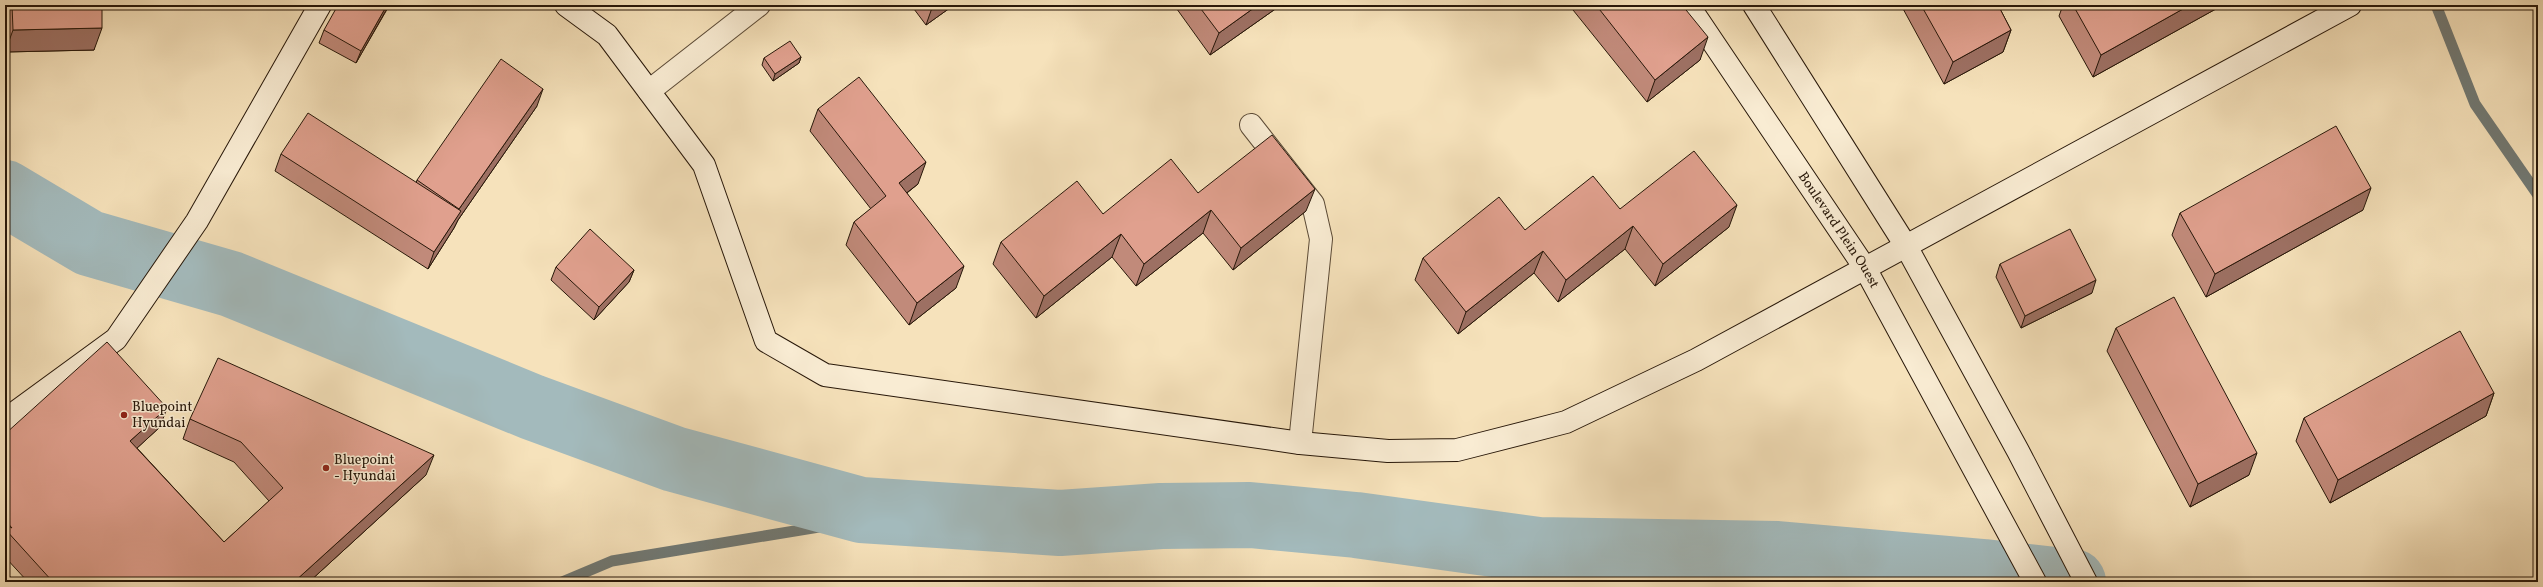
<svg xmlns="http://www.w3.org/2000/svg" width="2543" height="587" viewBox="0 0 2543 587" font-family="Vollkorn,serif">
	<style>
		.lines { fill: none; stroke-linecap: round; stroke-linejoin: round }
		.stream { stroke: #717974; stroke-width: 11 }
		.river { stroke: #a3babc; stroke-width: 66 }
		.street-casing { stroke: #5b4a36; stroke-width: 24 }
		.secondary-casing { stroke: #271709; stroke-width: 24 }
		.street { stroke: #f9ecd3; stroke-width: 22 }
		.secondary { stroke: #f9ecd3; stroke-width: 22 }
		.wall { fill: #c18a7a; stroke: #271709 }
		.shaded-wall { fill: #9d7063; stroke: #271709 }
		.building { fill: #e0a08e; stroke: #271709 }
		.poi-dot { fill: #8f2418; stroke: #f9ecd3; stroke-width: 1.5 }
		.labels { text-anchor: middle; dominant-baseline: central; stroke-width: 3; stroke-linejoin: round; paint-order: stroke }
		.street-label { font-size: 14px; fill: #271709; stroke: #f9ecd3 }
		.poi-label { font-size: 14px; fill: #271709; stroke: #f9ecd3; text-anchor: start }
	</style>
	<rect width="100%" height="100%" fill="#f6e2bb"/>
	<filter id="stains"><feTurbulence type="fractalNoise" baseFrequency=".005" numOctaves="4"/><feColorMatrix values="0 0 0 0 .2 0 0 0 0 .09 0 0 0 0 .02 0 0 0 .5 -.17"/></filter>
	<radialGradient id="worn" r=".72"><stop offset=".6" stop-color="#630" stop-opacity="0"/><stop offset="1" stop-color="#630" stop-opacity=".3"/></radialGradient>
	<g class="lines">
		<path class="stream" d="M2436,5l39,99 63,91
			M562,582l50,-21 292,-48"/>
		<path class="river" d="M5,193l84,50 142,41 301,123 142,52 187,51 199,13 101,-7 89,-1 106,10 182,25 240,4 206,18 89,10"/>
		<defs>
			<path id="street" d="M649,91l110,-86
				M1251,125l62,79 8,35 -21,204"/>
			<g id="secondary">
				<path d="M566,5l41,30 97,130 62,176 59,34 475,68 88,8 69,-1 109,-28 130,-62 654,-355"/>
				<path id="s1" d="M1688,5l177,263 170,314"/>
				<path d="M1754,5l152,241 112,205 68,131"/>
				<path d="M5,420l111,-81 81,-118 123,-216"/>
			</g>
		</defs>
		<use href="#street" class="street-casing"/>
		<use href="#secondary" class="secondary-casing"/>
		<use href="#street" class="street"/>
		<use href="#secondary" class="secondary"/>
	</g>
	<path class="wall" d="M5,5h97l-8,45 -89,2z
		M911,5h43l-28,20z
		M1174,5h107l-71,50z
		M1569,5h113l18,55 -53,42z
		M1901,5h97l13,25 -8,22 -59,32z
		M2063,5h160l-130,72 -34,-61z
		M389,6l-33,57 -37,-20 5,-13z
		M801,57l-2,6 -26,18 -11,-16 2,-7z
		M537,106l-79,114 -4,8 -26,41 -153,-98 6,-17 135,29 1,-3z
		M818,109l100,75 -11,9 49,95 -47,37 -63,-80 8,-23 17,-13 -61,-78z
		M1198,193l108,18 -73,59 -30,-37 -67,53 -24,-29 -76,61 -43,-54 8,-22 102,-28z
		M1620,209l109,18 -74,59 -30,-37 -67,53 -24,-29 -76,61 -43,-54 8,-22 102,-28z
		M2363,210l-157,87 -34,-62 8,-22z
		M2000,264l92,29 -71,35 -25,-51z
		M556,267l78,3 -5,12 -35,38 -43,-40z
		M2116,328l133,147 -59,32 -83,-156z
		M2494,393l-8,23 -156,87 -34,-62 8,-23z
		M190,419l236,56 -117,107h-281l-23,-25v-123l155,-7 -23,21 87,94 45,-41 -35,-39 -51,-23z"/>
	<path class="shaded-wall" d="M5,5h4l-4,11z
		M387,5h2l-33,58 5,-12z
		M933,5h21l-28,20z
		M1258,5h23l-71,50 9,-22z
		M2190,5h33l-130,72 8,-22z
		M102,28l-8,22 -89,2 8,-22z
		M2011,30l-8,22 -59,32 9,-22z
		M1708,37l-8,23 -53,42 8,-22z
		M801,57l-2,6 -26,18 2,-7z
		M543,89l-6,17 -79,114 -4,8 -26,41 6,-17 22,-34 3,-9z
		M926,162l-8,22 -27,21 8,-22z
		M2371,188l-8,22 -157,87 9,-23z
		M1315,189l-9,22 -73,59 8,-22z
		M1737,205l-8,22 -74,59 8,-22z
		M1211,210l-8,23 -67,53 8,-22z
		M1633,226l-8,23 -67,53 8,-22z
		M1121,234l-9,23 -76,61 8,-22z
		M1543,251l-9,22 -76,61 8,-22z
		M964,266l-8,22 -47,37 8,-22z
		M634,270l-5,12 -35,38 5,-13z
		M2096,280l-4,13 -71,35 4,-12z
		M2494,393l-8,23 -156,87 8,-23z
		M167,408l-7,19 -37,34 7,-20z
		M2257,453l-8,22 -59,32 8,-23z
		M434,455l-8,20 -117,107h-15z"/>
	<path class="building" d="M12,5h90v23l-89,2z
		M338,5h49l-26,46 -37,-21z
		M1198,5h60l-39,28z
		M1596,5h86l26,32 -53,43z
		M1921,5h77l13,25 -58,32z
		M2073,5h117l-89,50z
		M790,41l11,16 -26,17 -11,-16z
		M501,59l42,30 -84,120 -42,-29z
		M859,77l67,85 -27,21 65,83 -47,37 -63,-81 32,-26 -68,-87z
		M308,113l153,98 -27,41 -153,-98z
		M2336,126l35,62 -156,86 -35,-61z
		M1272,135l43,54 -74,59 -30,-38 -67,54 -23,-30 -77,62 -43,-54 76,-61 26,33 68,-55 27,34z
		M1694,151l43,54 -74,59 -30,-38 -67,54 -23,-29 -77,61 -43,-54 76,-61 26,33 68,-54 27,33z
		M590,229l44,41 -35,37 -43,-40z
		M2070,229l26,51 -71,36 -25,-52z
		M2174,297l83,156 -59,31 -82,-156z
		M2460,331l34,62 -156,87 -34,-62z
		M107,342l60,66 -37,33 94,101 59,-54 -42,-46 -51,-23 28,-61 216,97 -140,127h-241l-48,-53v-5l7,4 -7,-8v-86z
		M5,571l7,8 -4,3h-3z"/>
	<g class="poi-dot">
		<circle cx="124" cy="415" r="4"/>
		<circle cx="326" cy="468" r="4"/>
	</g>
	<g class="labels">
		<g class="street-label">
			<text stroke="none"><textPath href="#s1" startOffset="271">Boulevard Plein Ouest</textPath></text>
		</g>
		<g class="poi-label">
			<text x="132" y="407">Bluepoint<tspan x="132" dy="16">Hyundai</tspan></text>
			<text x="334" y="460">Bluepoint<tspan x="334" dy="16">- Hyundai</tspan></text>
		</g>
	</g>
	<rect width="2543" height="587" fill="none" stroke="#f6e2bb" stroke-width="20"/>
	<rect x="6" y="6" width="2531" height="575" fill="none" stroke="#271709" stroke-width="2"/>
	<rect x="10" y="10" width="2523" height="567" fill="none" stroke="#271709"/>
	<rect width="100%" height="100%" filter="url(#stains)"/>
	<rect width="100%" height="100%" fill="url(#worn)"/>
</svg>
